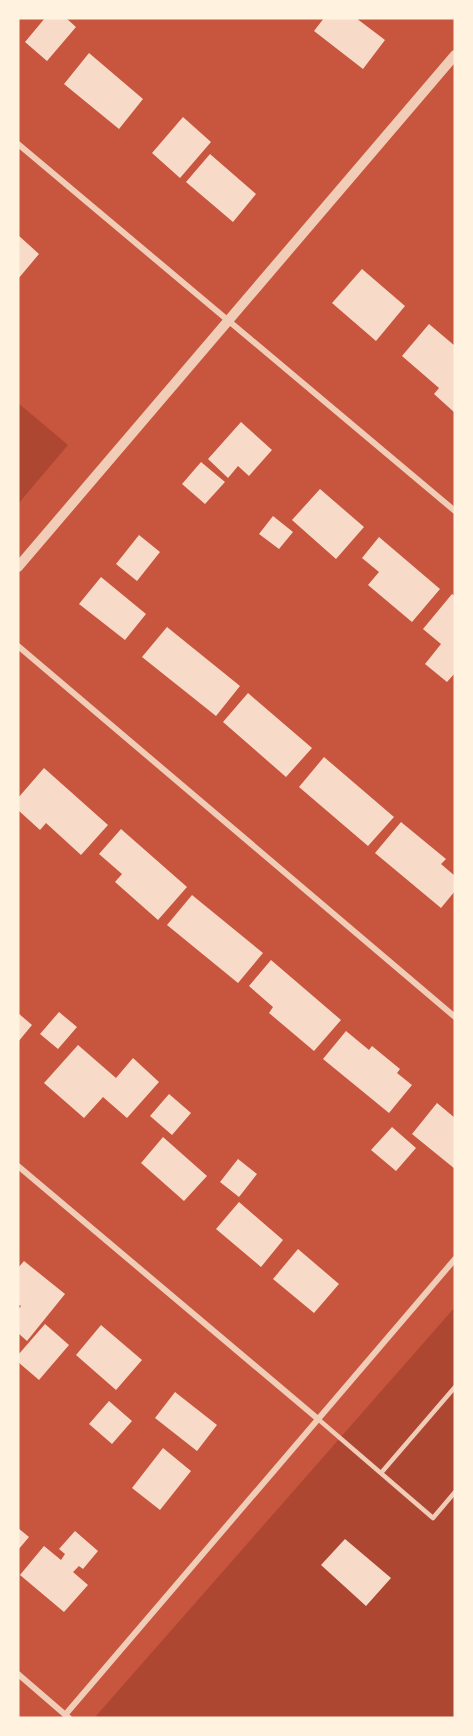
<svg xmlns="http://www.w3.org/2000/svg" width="473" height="1736" viewBox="0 0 473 1736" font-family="Commissioner,sans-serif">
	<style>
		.green { fill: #ae4732 }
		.building { fill: #f7dbc8 }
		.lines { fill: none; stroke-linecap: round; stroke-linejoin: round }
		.service { stroke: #f1ccb7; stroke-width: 4.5 }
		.minor { stroke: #f1ccb7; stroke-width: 6 }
		.tertiary { stroke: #f1ccb7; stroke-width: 10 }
	</style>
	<rect width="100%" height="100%" fill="#c8553d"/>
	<path class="green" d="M18,403l50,42 -50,59z
		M455,1307v411h-357l-2,-2z"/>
	<path class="building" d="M45,18h21l10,9 -29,34 -22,-19z
		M324,18h32l29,22 -22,29 -49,-38z
		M89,53l54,46 -24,30 -55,-45z
		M183,117l28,25 -31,36 -28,-25z
		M210,154l46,40 -23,28 -47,-40z
		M18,235l21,19 -21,25z
		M362,269l43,37 -29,35 -44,-38z
		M429,324l26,22v67l-21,-19 5,-6 -37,-32z
		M241,422l31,28 -23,26 -11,-10 -10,12 -20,-19z
		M201,462l24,20 -20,22 -23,-20z
		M320,489l44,38 -28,32 -44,-39z
		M273,516l20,16 -14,17 -20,-15z
		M139,535l21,17 -23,29 -21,-17z
		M379,537l61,52 -28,33 -44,-37 11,-13 -17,-14z
		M101,577l45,37 -21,26 -46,-36z
		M452,594l3,2v77l-8,9 -22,-18 16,-20 -18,-15z
		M167,627l73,59 -24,30 -74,-59z
		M248,693l64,55 -26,29 -63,-55z
		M324,757l70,60 -26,29 -69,-59z
		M44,768l64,57 -27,30 -35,-32 -6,7 -22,-20v-12z
		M401,822l45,37 -5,5 14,12v15l-14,17 -66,-55z
		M121,829l66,58 -29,33 -43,-38 7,-8 -23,-20z
		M192,895l71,58 -25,30 -71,-58z
		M271,960l70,60 -27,31 -45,-38 4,-6 -24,-21z
		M59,1012l18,15 -19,22 -18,-15z
		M18,1013l14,12 -14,17z
		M346,1031l23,19 3,-4 28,23 -3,4 15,12 -23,28 -66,-54z
		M78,1045l38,33 17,-20 26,24 -32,36 -24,-21 -19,21 -40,-35z
		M169,1094l22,19 -19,22 -22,-19z
		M437,1103l18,15v51l-43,-35z
		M392,1127l24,21 -20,23 -25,-21z
		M163,1137l44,39 -23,25 -43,-38z
		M238,1159l19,15 -18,23 -19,-15z
		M239,1202l44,38 -22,27 -45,-38z
		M298,1249l41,35 -25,29 -41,-34z
		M24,1261l41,33 -38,47 -9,-8v-23l3,-4 -3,-2v-36z
		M45,1324l24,21 -30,35 -21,-18v-7z
		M101,1325l41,35 -26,30 -40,-35z
		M175,1392l42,33 -20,26 -42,-33z
		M109,1401l23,20 -20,23 -23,-20z
		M163,1448l28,23 -31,39 -28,-22z
		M18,1528l11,9 -11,13z
		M75,1531l23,20 -15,18 -4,-3 -6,6 15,13 -24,27 -44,-37 24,-29 17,14 4,-6 -6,-5z
		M345,1539l46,39 -25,28 -45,-41z"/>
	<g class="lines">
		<path class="service" d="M318,1419l115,99 22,-26
			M381,1473l74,-86"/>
		<path class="minor" d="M18,144l437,367
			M18,646l437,371
			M18,1166l300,253
			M18,1674l51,44
			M65,1715l390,-456"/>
		<path class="tertiary" d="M18,567l437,-512"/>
	</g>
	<rect width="473" height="1736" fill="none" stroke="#fff3e0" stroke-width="39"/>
</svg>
